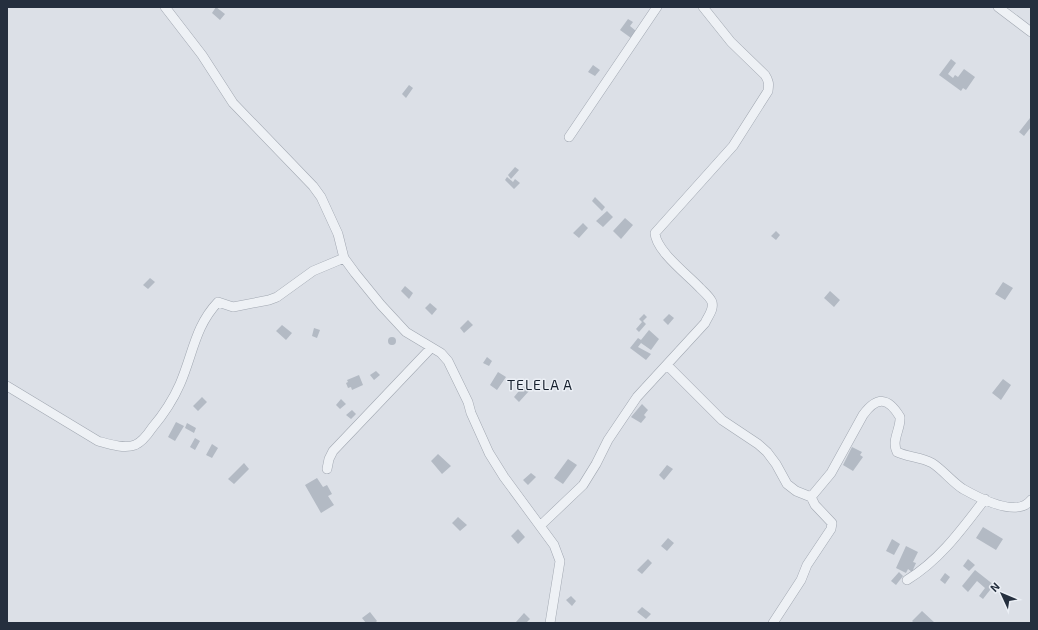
<svg xmlns="http://www.w3.org/2000/svg" width="1038" height="630" viewBox="0 0 1038 630" font-family="'Exo 2',sans-serif">
	<style>
		.building { fill: #b3bac4 }
		.lines { fill: none; stroke-linecap: round; stroke-linejoin: round }
		.street-casing { stroke: #a1a7b1; stroke-width: 10 }
		.street { stroke: #eef1f5; stroke-width: 9 }
		.labels { text-anchor: middle; dominant-baseline: central; stroke-width: 3; stroke-linejoin: round; paint-order: stroke }
		.quarter-label { font-size: 14px; letter-spacing: 1px; fill: #17202e; stroke: #ebeff5 }
	</style>
	<rect width="100%" height="100%" fill="#dce0e7"/>
	<path class="building" d="M216,7l9,7 -5,6 -8,-7z
		M628,19l5,3 -3,4 6,5 -5,7 -11,-8z
		M951,59l5,4 -8,11 5,4 2,-3 3,2 6,-8 11,8 -9,13 -3,-2 -2,3 -22,-16z
		M593,65l7,5 -5,6 -7,-4z
		M409,85l4,3 -7,10 -4,-4z
		M1030,118l1,9 -7,9 -5,-4z
		M515,167l4,3 -8,9 -3,-4z
		M507,177l6,5 2,-3 5,4 -6,6 -9,-9z
		M595,197l10,10 -3,4 -10,-10z
		M607,211l6,6 -10,10 -7,-6z
		M625,218l8,7 -12,14 -8,-8z
		M583,223l5,5 -9,10 -6,-5z
		M776,231l4,4 -4,5 -5,-4z
		M150,278l5,4 -7,7 -5,-4z
		M1003,282l10,6 -8,12 -10,-6z
		M405,286l8,7 -4,6 -8,-8z
		M830,291l10,9 -6,7 -10,-9z
		M430,303l7,6 -5,6 -7,-7z
		M644,314l3,3 -4,4 3,3 -7,8 -3,-3 6,-7 -3,-3z
		M669,314l5,4 -6,7 -5,-5z
		M468,320l5,5 -9,8 -4,-5z
		M282,325l10,8 -6,7 -10,-9z
		M314,328l6,2 -3,8 -5,-2z
		M649,330l10,9 -8,11 -10,-7 -3,4 13,7 -5,6 -16,-12 8,-10 3,2z
		M388 341a4 4 0 1 1 8 0a4 4 0 1 1-8 0Z
		M487,357l5,4 -3,5 -6,-3z
		M376,371l4,4 -6,5 -4,-5z
		M498,372l8,5 -9,13 -7,-5z
		M359,375l4,10 -11,5 -1,-3 -3,1 -2,-5 2,-1 -1,-2z
		M1003,379l8,6 -10,15 -9,-7z
		M523,386l6,5 -10,11 -5,-5z
		M202,397l5,5 -9,9 -5,-5z
		M341,399l5,5 -6,5 -4,-4z
		M642,404l6,6 -4,5 2,2 -5,6 -10,-6z
		M352,410l4,4 -5,5 -5,-4z
		M176,422l8,4 -9,15 -7,-4z
		M187,423l9,5 -2,5 -9,-5z
		M195,438l5,3 -5,9 -5,-3z
		M212,444l6,4 -6,10 -6,-3z
		M852,447l10,5 -2,3 3,2 -10,14 -10,-6z
		M438,454l13,12 -9,8 -11,-13z
		M568,459l9,6 -14,19 -9,-6z
		M244,463l5,6 -15,15 -6,-5z
		M667,465l6,4 -9,11 -5,-5z
		M531,473l5,4 -8,8 -5,-5z
		M317,478l6,9 4,-2 5,9 -4,2 6,9 -13,8 -16,-28z
		M458,517l9,8 -7,6 -8,-8z
		M983,527l20,12 -7,11 -20,-12z
		M518,529l7,8 -7,7 -7,-8z
		M668,538l6,5 -7,8 -6,-5z
		M892,539l8,5 -6,11 -8,-4z
		M906,546l12,6 -5,10 3,1 -4,9 -4,-3 -2,4 -10,-5z
		M648,559l4,4 -10,11 -5,-4z
		M968,559l7,6 -6,6 -6,-5z
		M975,570l19,15 -11,14 -4,-3 6,-8 -8,-7 -9,11 -6,-6z
		M899,572l4,4 -7,9 -5,-4z
		M945,573l5,4 -5,7 -5,-4z
		M571,596l5,5 -4,5 -6,-6z
		M642,607l9,7 -5,5 -9,-7z
		M922,611l13,12h-21l-2,-2z
		M370,612l7,9 -2,2h-9l-4,-5z
		M524,613l6,6 -4,4h-9l-1,-1z"/>
	<g class="lines">
		<defs>
			<path id="street" d="M165,7l37,48 31,48 80,83 8,11 17,37 6,24 11,15 26,32 25,27 35,21 7,8 20,41 3,11 18,40 15,24 50,68 6,16 -10,62
				M998,7l33,25
				M569,137l88,-130
				M667,365l55,55 36,24 9,8 9,12 11,20 9,7 15,6 4,8 17,18 -1,6 -24,36 -6,15 -28,43
				M7,386l91,55c11,3 26,8 37,4 7,-3 13,-11 17,-17 11,-13 21,-28 28,-44 13,-30 15,-58 38,-82l15,5 36,-7 8,-3 36,-26 31,-13
				M327,469l2,-10 4,-8 98,-103
				M811,497l20,-24 32,-58c14,-19 25,-18 37,2 1,12 -9,23 -3,35 10,5 25,5 35,11 10,6 20,19 31,26 16,9 54,29 68,11
				M541,525l42,-40 13,-21 12,-24 29,-43 68,-74c3,-7 9,-13 7,-21 -2,-5 -8,-10 -12,-14 -12,-13 -44,-37 -45,-55l78,-87 35,-55c1,-7 1,-10 -3,-16l-34,-33 -28,-35
				M907,580c33,-20 55,-51 78,-81"/>
		</defs>
		<use href="#street" class="street-casing"/>
		<use href="#street" class="street"/>
	</g>
	<g class="labels">
		<g class="quarter-label">
			<text x="540" y="384">TELELA A</text>
		</g>
	</g>
	<rect width="1038" height="630" fill="none" stroke="#252f3e" stroke-width="16"/>
	<g transform="translate(1002 594) rotate(314)" stroke="#ebeff5" stroke-width="3" paint-order="stroke">
	<path d="M0-3L7 15L0 10L-7 15Z" fill="#252f3e"/>
	<text y="-6" font-size="11" font-weight="bold" text-anchor="middle" fill="#252f3e">N</text>
	</g>
</svg>
